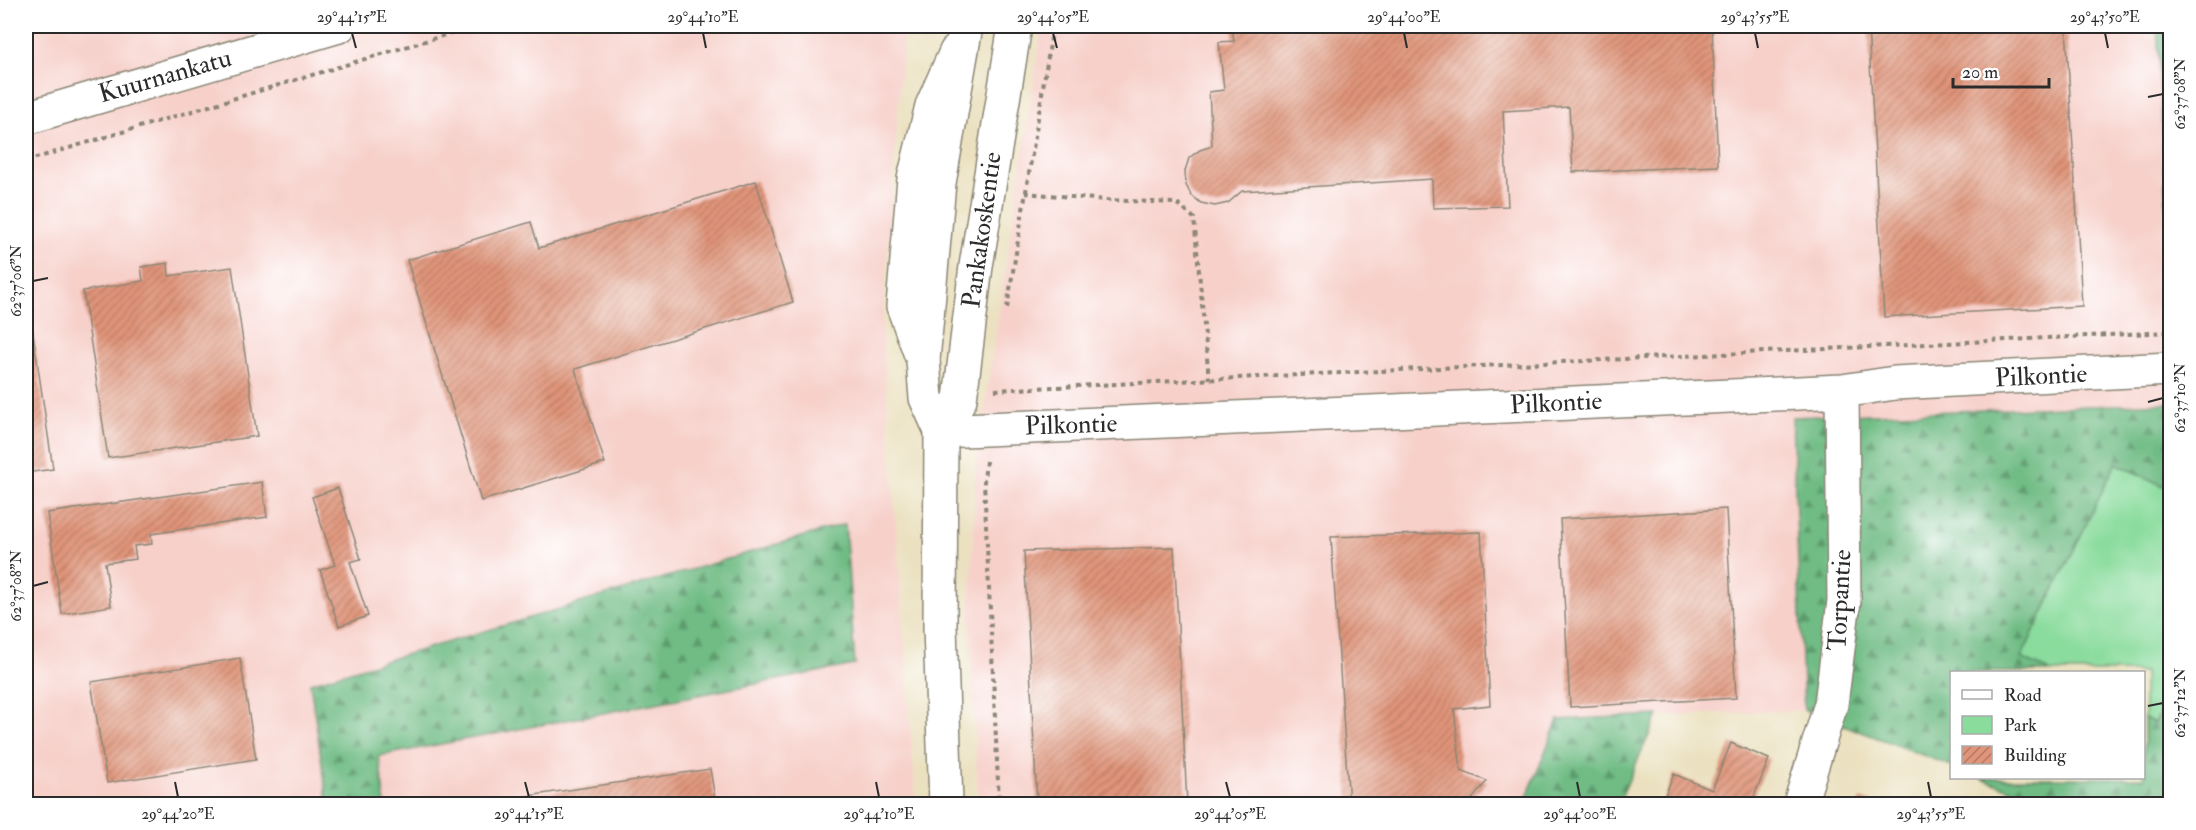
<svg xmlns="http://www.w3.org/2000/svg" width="2196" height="830" viewBox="0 0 2196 830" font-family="'IM FELL Double Pica',serif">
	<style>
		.built { fill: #f7d0ca }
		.green { fill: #8adc9d; stroke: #5a8464; stroke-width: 1.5 }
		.forest { fill: url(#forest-firs); stroke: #4d7458; stroke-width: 1.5 }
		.building { fill: url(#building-hatch) }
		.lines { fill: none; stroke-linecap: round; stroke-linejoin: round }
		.minor-casing { stroke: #8b8676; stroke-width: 36 }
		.major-casing { stroke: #8b8676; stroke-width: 36 }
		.path { stroke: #8b8676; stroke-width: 4; stroke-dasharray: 4.5 4.5; stroke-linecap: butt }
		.minor { stroke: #fff; stroke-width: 33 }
		.major { stroke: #fff; stroke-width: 33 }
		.ticks { fill: none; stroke: #2b2b2b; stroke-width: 2 }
		.labels { text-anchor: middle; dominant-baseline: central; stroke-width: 6; stroke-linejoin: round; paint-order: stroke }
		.street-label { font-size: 26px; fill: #2b2b2b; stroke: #fff }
		.neatline { fill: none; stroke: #2b2b2b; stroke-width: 2 }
		.ticks-label { font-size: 15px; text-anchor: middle; fill: #2b2b2b }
	</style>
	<defs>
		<pattern id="forest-firs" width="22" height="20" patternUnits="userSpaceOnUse" patternTransform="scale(1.5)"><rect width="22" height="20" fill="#6fbc84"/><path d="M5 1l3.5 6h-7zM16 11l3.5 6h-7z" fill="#5b996c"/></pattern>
		<pattern id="building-hatch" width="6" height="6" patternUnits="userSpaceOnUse" patternTransform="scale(1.5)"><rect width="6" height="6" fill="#e09479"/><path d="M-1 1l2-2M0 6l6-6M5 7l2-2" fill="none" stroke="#b67963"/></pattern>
	</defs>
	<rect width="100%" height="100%" fill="#fff"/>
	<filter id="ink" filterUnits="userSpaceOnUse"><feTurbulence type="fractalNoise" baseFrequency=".0167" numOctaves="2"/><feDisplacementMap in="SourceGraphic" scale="12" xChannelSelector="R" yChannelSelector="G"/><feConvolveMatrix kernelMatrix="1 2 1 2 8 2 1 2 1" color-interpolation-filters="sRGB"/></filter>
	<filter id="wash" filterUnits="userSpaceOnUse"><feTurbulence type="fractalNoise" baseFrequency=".008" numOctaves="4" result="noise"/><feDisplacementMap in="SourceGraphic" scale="24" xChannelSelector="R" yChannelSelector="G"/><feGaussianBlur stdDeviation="1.35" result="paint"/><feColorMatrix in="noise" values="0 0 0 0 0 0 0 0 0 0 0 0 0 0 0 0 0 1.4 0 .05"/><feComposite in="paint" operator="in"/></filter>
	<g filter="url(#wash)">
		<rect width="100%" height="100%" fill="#ebe1c0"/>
		<path class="built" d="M26,26h878l-22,305 34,473h-531l-7,-48 477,-91 -11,-141 -534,159 18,121h-302z
			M1042,26h1115l13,254v123l-378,14 12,293 -246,10 -34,84h-546l-8,-184 6,-154z"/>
		<path class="green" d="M2116,463l54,26v202l-15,32 -11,-5v-46h-93l-30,-14z"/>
		<path class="forest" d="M2157,26h13v254z
			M2170,403v86l-54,-26 -95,195 30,14h-99l-1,94 -147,-56 -12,-293z
			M845,524l10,141 -476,91 6,48h-57l-18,-121z
			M2170,691v113h-119l-71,-26h164v-60l11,5z
			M1658,715l-40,89h-94l34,-84z"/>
		<g id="blocks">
			<path class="building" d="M1232,26h480l6,140 -145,6 -4,-65 -66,4 5,95 -75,2 -1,-29 -190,12 -14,12 -13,3 -14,-3 -10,-8 -5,-10 -1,-14 4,-13 11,-8 12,-4 -3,-54 15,-2 -5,-48 15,-1z
				M1868,26h198l16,280 -198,11z
				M756,181l37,121 -218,67 30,94 -124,38 -74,-241 124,-38 8,26z
				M168,263l1,13 63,-9 25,169 -149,22 -25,-167 60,-10 -2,-14z
				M26,299h2l25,170 -27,4z
				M262,482l5,35 -116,17 1,10 -18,2 2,13 -31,4 6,43 -49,8 -15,-101z
				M338,488l23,71 -11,3 18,54 -29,10 -19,-56 15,-5 -23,-68z
				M1726,509l10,189 -166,9 -10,-188z
				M1481,532l9,173 -36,4 7,62 26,10 -19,23h-119l-18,-267z
				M1174,547l13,257h-150l-13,-253z
				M240,658l16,101 -149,24 -16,-101z
				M1731,743l38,16 -18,45h-90l13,-30 38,16z
				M710,769l6,35h-235v-1z
				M1861,799l14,5h-16z"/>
		</g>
	</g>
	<g filter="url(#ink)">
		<use href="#blocks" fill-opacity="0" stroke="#8b8676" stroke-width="1.5"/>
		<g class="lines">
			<defs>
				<path id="minor" d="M26,118l313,-92
					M923,360l-20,-54 11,-127 18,-73 24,-54
					M941,431l901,-40 53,-8 275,-14
					M1800,804l31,-100 13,-103 -2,-210"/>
				<path id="major" d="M941,431l19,-32 16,-133 39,-240
					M946,804l-6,-177 1,-196 -15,-33 -3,-38 16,-177 27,-157"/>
			</defs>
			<use href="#minor" class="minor-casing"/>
			<use href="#major" class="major-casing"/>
			<path class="path" d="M26,161l449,-135
				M1025,193l81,7 70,3 18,15 15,161
				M1007,308l46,-282
				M995,390l1175,-58
				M986,461l-2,20 15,323"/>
			<use href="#minor" class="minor"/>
			<use href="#major" class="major"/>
		</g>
	</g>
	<path class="ticks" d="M352,33l4,15M703,33l3,15M1053,33l4,15M1404,33l3,15M1755,33l3,15M2105,33l3,15M2148,97l15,-3M33,281l15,-3M2148,402l15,-4M33,586l15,-4M2148,706l15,-3M175,782l3,15M525,782l4,15M876,782l3,15M1226,782l4,15M1577,782l3,15M1928,782l3,15"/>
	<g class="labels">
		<g class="street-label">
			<text transform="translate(165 76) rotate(-16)">Kuurnankatu</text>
			<text transform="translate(982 230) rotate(-82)">Pankakoskentie</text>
			<text transform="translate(2041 376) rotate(-3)">Pilkontie</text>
			<text transform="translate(1556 403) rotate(-3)">Pilkontie</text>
			<text transform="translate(1071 425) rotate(-2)">Pilkontie</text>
			<text transform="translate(1840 600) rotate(-87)">Torpantie</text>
		</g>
	</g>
	<rect width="2196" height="830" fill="none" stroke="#fff" stroke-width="66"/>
	<rect x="1950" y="671" width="195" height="108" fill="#ffffff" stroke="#aaaaaa" stroke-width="1.5"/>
	<rect x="1962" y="690" width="30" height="9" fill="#ffffff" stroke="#aaaaaa" stroke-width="1.5"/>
	<text x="2004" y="701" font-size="18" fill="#2b2b2b">Road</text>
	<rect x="1962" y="716" width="30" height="18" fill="#8adc9d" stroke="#aaaaaa" stroke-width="1.5"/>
	<text x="2004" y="731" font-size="18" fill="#2b2b2b">Park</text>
	<rect x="1962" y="746" width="30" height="18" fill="url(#building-hatch)" stroke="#aaaaaa" stroke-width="1.5"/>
	<text x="2004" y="761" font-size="18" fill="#2b2b2b">Building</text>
	<path d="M1953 78v9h96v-9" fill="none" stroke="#2b2b2b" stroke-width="3"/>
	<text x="1962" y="78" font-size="18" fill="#2b2b2b" stroke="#ffffff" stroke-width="4.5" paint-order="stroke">20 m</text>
	<rect x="33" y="33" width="2130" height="764" class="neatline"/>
	<g class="ticks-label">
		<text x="352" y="22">29°44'15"E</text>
		<text x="703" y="22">29°44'10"E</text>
		<text x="1053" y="22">29°44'05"E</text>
		<text x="1404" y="22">29°44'00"E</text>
		<text x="1755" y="22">29°43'55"E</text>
		<text x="2105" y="22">29°43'50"E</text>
		<text transform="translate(2180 94) rotate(-90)" y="5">62°37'08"N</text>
		<text transform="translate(16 281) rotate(-90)" y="5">62°37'06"N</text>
		<text transform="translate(2180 398) rotate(-90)" y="5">62°37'10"N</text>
		<text transform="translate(16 586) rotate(-90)" y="5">62°37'08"N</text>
		<text transform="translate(2180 703) rotate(-90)" y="5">62°37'12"N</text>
		<text x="178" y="819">29°44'20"E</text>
		<text x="529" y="819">29°44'15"E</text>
		<text x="879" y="819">29°44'10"E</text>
		<text x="1230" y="819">29°44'05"E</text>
		<text x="1580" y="819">29°44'00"E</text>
		<text x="1931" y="819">29°43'55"E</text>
	</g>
</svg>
